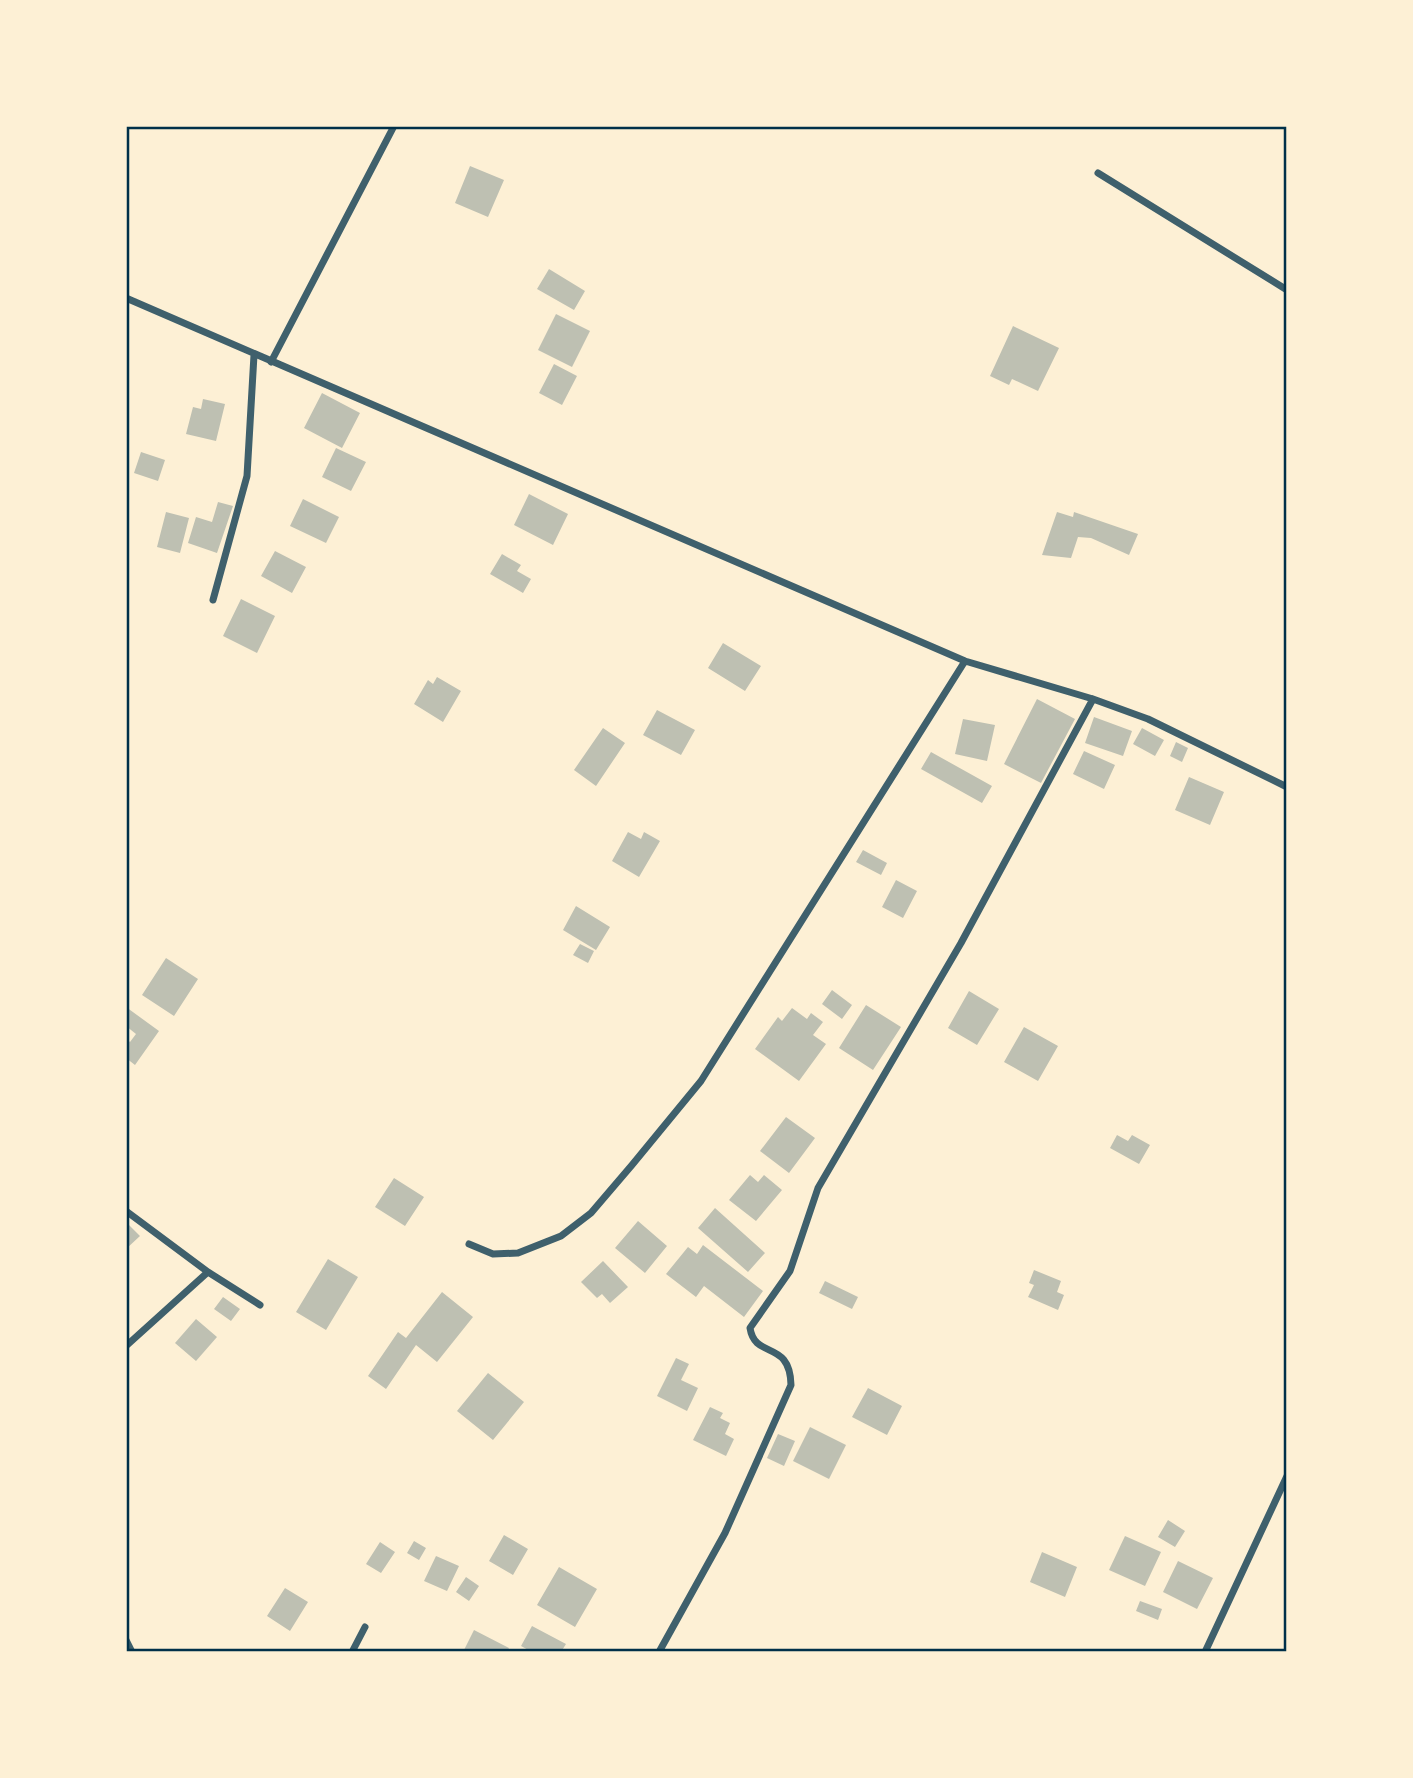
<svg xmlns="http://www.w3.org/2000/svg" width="1413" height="1778" viewBox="0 0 1413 1778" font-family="'Roboto Condensed',sans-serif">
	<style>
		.building { fill: #bec0b2 }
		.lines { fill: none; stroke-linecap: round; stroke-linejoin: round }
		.minor { stroke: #3f606c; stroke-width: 7 }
		.neatline { fill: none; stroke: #003049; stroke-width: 2.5 }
	</style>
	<rect width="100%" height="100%" fill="#fdf0d5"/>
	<path class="building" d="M470,166l34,14 -16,37 -33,-14z
		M549,269l36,22 -11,19 -37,-21z
		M556,314l34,17 -18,36 -34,-17z
		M1013,326l46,22 -21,43 -26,-12 -3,6 -19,-9z
		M554,364l23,12 -15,29 -23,-12z
		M322,393l38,20 -18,35 -38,-20z
		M203,399l22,5 -9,37 -30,-7 7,-27 8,2z
		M336,448l30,14 -15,29 -29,-14z
		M141,452l24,8 -7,21 -24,-8z
		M529,494l39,20 -15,31 -39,-20z
		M303,499l36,18 -13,26 -36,-17z
		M218,502l15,4 -16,47 -29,-10 8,-26 16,5z
		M166,512l23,6 -9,35 -23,-6z
		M1057,512l16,5 1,-5 64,22 -9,21 -38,-17 -13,-1 -7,21 -29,-3z
		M275,551l31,16 -14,26 -31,-17z
		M502,554l19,11 -4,6 14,8 -8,14 -33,-19z
		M241,599l34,17 -18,37 -34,-17z
		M723,643l38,23 -16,25 -37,-23z
		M437,677l24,14 -18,31 -29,-18 14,-24 5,4z
		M1037,699l38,20 -34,64 -37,-19z
		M657,710l38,20 -14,25 -38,-20z
		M1094,717l38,14 -9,25 -38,-13z
		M963,719l32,6 -8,36 -32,-7z
		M603,728l22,15 -29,43 -22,-16z
		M1142,728l22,12 -9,16 -22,-12z
		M1176,742l12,6 -6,14 -12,-6z
		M1084,751l31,14 -11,24 -31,-15z
		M931,752l61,34 -10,17 -61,-34z
		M1189,777l35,15 -14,33 -35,-15z
		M628,832l13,7 3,-7 16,9 -21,36 -27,-16z
		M863,850l24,13 -6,12 -25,-13z
		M896,880l21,11 -14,27 -21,-11z
		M576,906l34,21 -14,23 -33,-20z
		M580,944l14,7 -6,12 -15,-8z
		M166,958l32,21 -24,37 -32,-21z
		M832,990l20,15 -10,14 -20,-15z
		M969,991l30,18 -22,36 -29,-17z
		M866,1005l35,22 -28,43 -34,-22z
		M126,1007l33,24 -24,34 -9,-7v-19l4,3 6,-8 -10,-8z
		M792,1008l15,11 4,-6 12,9 -10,13 13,9 -27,37 -44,-32 23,-32 4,4z
		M1024,1027l34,19 -20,35 -34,-19z
		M786,1117l29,21 -26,35 -29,-22z
		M1117,1135l11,6 4,-6 18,10 -11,19 -29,-16z
		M750,1175l8,7 6,-7 18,15 -26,31 -27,-21z
		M394,1178l30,19 -19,29 -30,-19z
		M715,1208l50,45 -17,19 -50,-44z
		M638,1221l29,25 -22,27 -30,-25z
		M126,1222l14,14 -14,13z
		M703,1245l60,46 -19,26 -40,-31 -8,11 -30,-23 22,-27 9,7z
		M328,1259l30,18 -32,53 -30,-18z
		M603,1261l25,26 -18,16 -8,-9 -5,4 -16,-16z
		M1034,1270l27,11 -4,11 7,3 -6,15 -30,-13 6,-12 -5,-2z
		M825,1281l33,16 -6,12 -33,-16z
		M442,1292l31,25 -36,45 -21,-17 -30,44 -18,-13 30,-44 8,6z
		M223,1297l17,12 -9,12 -17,-12z
		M196,1319l21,18 -21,24 -21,-18z
		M676,1358l13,6 -8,16 17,8 -11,23 -30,-15z
		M488,1373l36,29 -31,38 -36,-29z
		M868,1388l34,18 -15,29 -35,-18z
		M710,1407l13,6 -3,5 10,5 -5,11 9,5 -8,17 -33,-16z
		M810,1427l36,18 -17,34 -36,-18z
		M778,1434l17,7 -11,25 -17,-8z
		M1168,1520l17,11 -10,16 -17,-10z
		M504,1535l24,14 -15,26 -24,-14z
		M1125,1536l36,16 -16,34 -36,-16z
		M414,1541l12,7 -7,12 -12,-7z
		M380,1542l15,10 -14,21 -15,-9z
		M1042,1552l35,15 -12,30 -35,-15z
		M436,1556l23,10 -12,25 -23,-10z
		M1178,1561l35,17 -16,31 -34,-17z
		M559,1567l38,22 -22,38 -38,-22z
		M466,1577l13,9 -10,15 -13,-9z
		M285,1588l23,14 -18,29 -23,-15z
		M1140,1601l22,8 -4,11 -22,-9z
		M532,1626l34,18 -5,8h-29l-11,-6z
		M474,1630l35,18 -2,4h-44z"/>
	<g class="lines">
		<path class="minor" d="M1098,173l189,117
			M126,298l839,363 128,38 55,20 139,68
			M271,362l123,-236
			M213,600l34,-124 7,-121
			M126,1211l82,61 -82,74
			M469,1244l24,10 25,-1 43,-17 30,-23 41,-48 69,-84 264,-420
			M208,1272l52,33
			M126,1640l6,12
			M352,1652l13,-25
			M659,1652l66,-119 66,-148c-1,-46 -36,-25 -41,-57l40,-57 28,-83 143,-245 132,-244
			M1205,1652l82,-176"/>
	</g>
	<rect width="1413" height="1778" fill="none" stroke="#fdf0d5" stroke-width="256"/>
	<rect x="128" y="128" width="1157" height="1522" class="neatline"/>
</svg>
